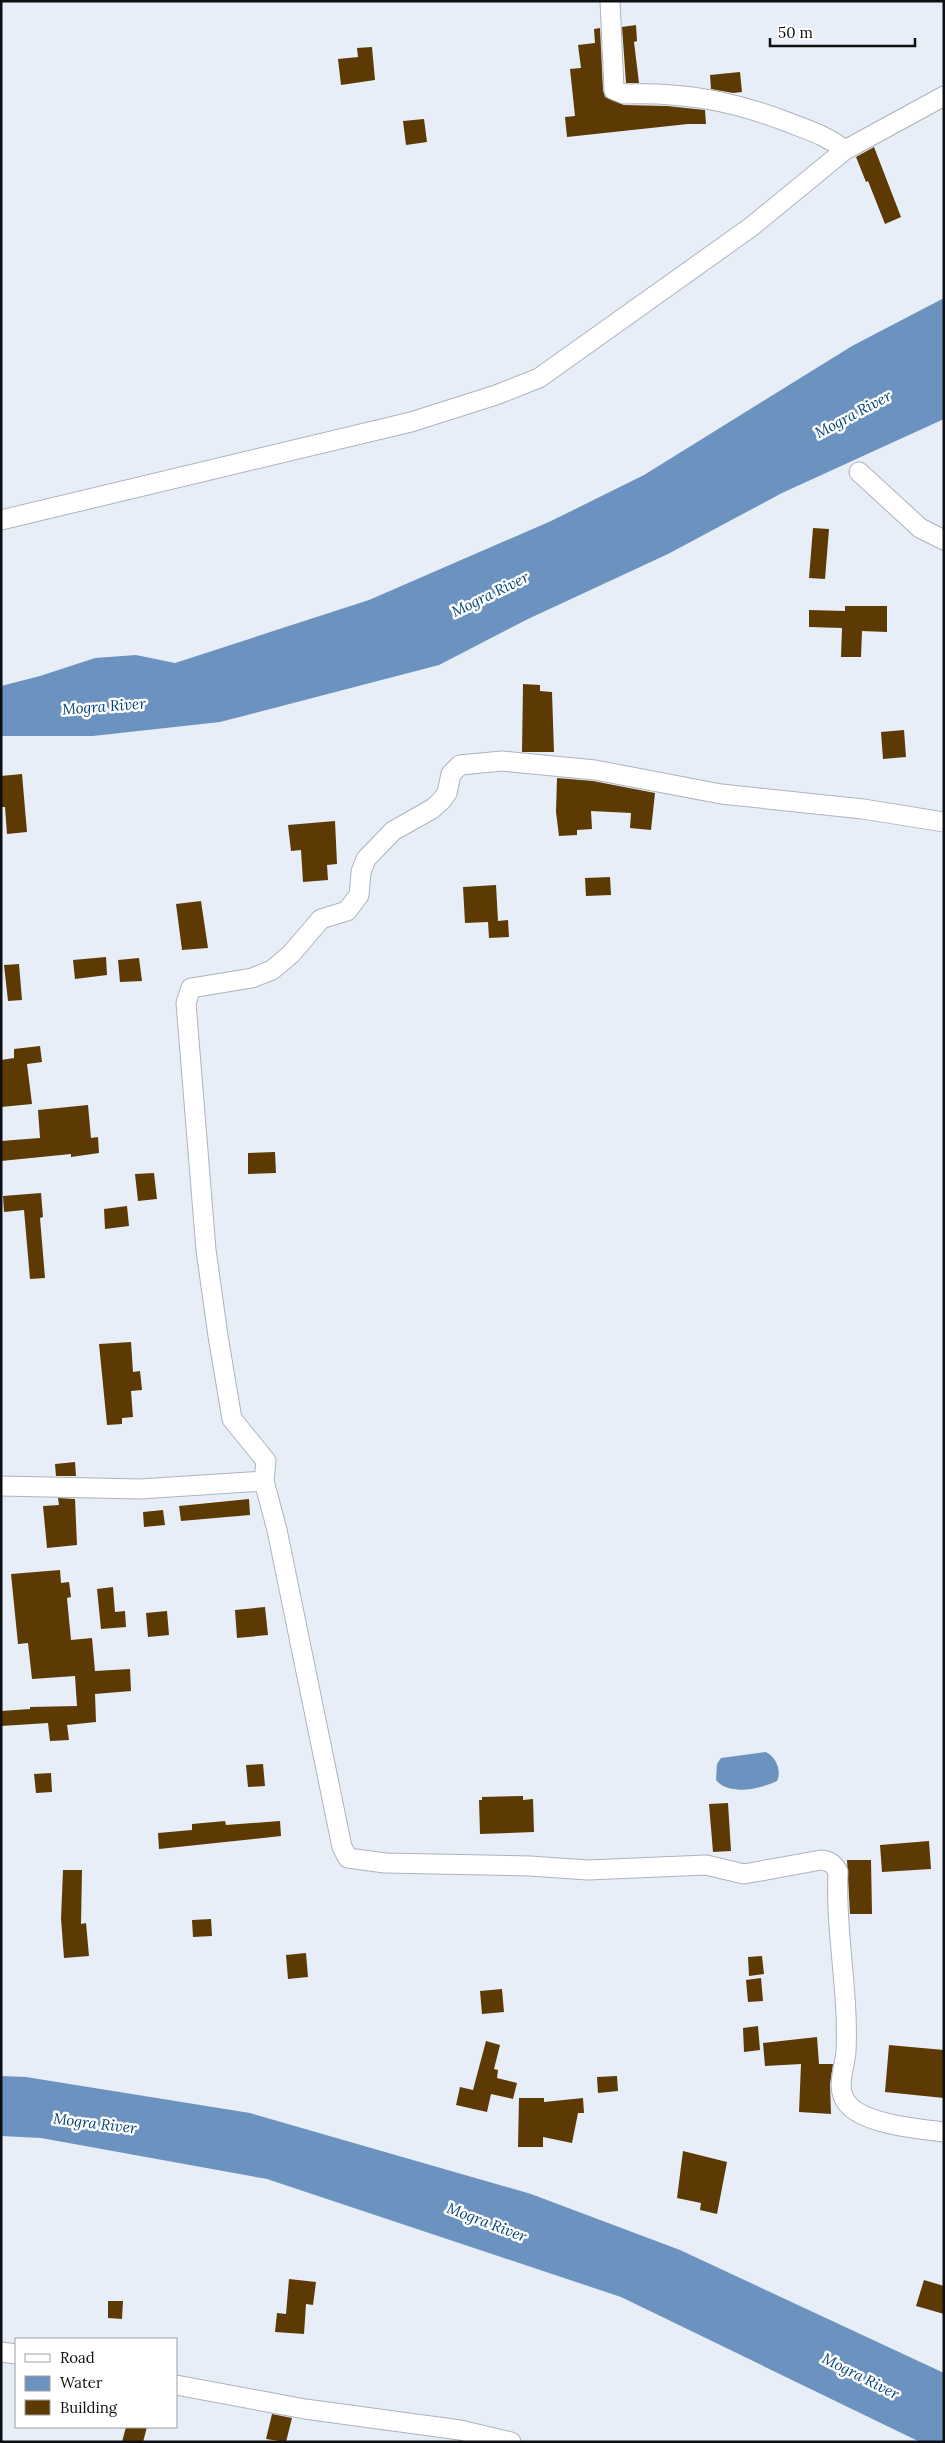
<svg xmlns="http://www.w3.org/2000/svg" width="945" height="2443" viewBox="0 0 945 2443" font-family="Lora,serif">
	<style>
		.water { fill: #6c93bf }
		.building { fill: #5d3a04 }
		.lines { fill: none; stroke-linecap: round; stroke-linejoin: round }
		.street-casing { stroke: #adb3bd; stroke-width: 21 }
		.street { stroke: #fff; stroke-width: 19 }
		.labels { text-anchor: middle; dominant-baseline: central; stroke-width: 5; stroke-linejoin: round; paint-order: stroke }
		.water-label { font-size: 15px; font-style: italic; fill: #04437a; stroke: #fff }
	</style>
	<rect width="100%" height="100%" fill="#e7eef8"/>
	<path class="water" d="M944,298v121l-162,74 -114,61 -140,65 -89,46 -219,57 -127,14h-92v-50l39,-10 55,-18 41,-3 39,8 194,-63 182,-79 93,-46 208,-129z
		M766,1752c10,5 16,19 11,29 -17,8 -48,15 -61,-1l1,-16 4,-6z
		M1,2076l25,1 224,36 281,81 149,56 264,123v69h-24l-299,-145 -354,-118 -226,-41 -40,-2z"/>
	<path class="building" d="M636,25l1,16 -3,1 5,41h-13l-4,-56z
		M600,28l3,62 2,7 19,8 43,1 38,4 1,14h-18l-121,13 -2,-20 10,-1 -5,-47 11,-1 -3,-23 17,-2 -1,-14z
		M372,47l3,33 -34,5 -3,-26 20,-2 -1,-9z
		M740,72l2,20 -9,1 -22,-4 -1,-14z
		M424,119l3,23 -21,3 -3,-24z
		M874,147l27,70 -16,7 -17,-43 -2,1 -10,-25z
		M813,528l16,1 -4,50 -16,-1z
		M845,606h42v26l-25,-1 -1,26h-20l1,-29 -33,-1v-17l36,1z
		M523,684l17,1v6l12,1 2,60h-32z
		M904,730l2,27 -23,2 -2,-27z
		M22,774l5,58 -20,2 -2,-27h-4v-31z
		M557,778l36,3 62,12 -4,37 -21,-2 1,-15 -40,-2 1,18 -15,1v5l-18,1 -3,-24z
		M335,821l2,43 -10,1 1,15 -25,2 -2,-32 -10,1 -3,-26z
		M610,877l1,18 -25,1 -1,-18z
		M496,885l2,36 10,-1 1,17 -20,1 -1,-16 -23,1 -2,-36z
		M201,901l7,47 -26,2 -6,-46z
		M106,957l1,18 -32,4 -2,-19z
		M139,958l3,23 -22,1 -2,-22z
		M19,964l3,36 -14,1 -4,-36z
		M40,1046l2,16 -15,2 5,40 -31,3v-47l13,-2v-9z
		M88,1105l3,33 7,-1 1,16 -28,4v-3l-70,7v-20l39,-3 -2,-28z
		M275,1152l1,21 -28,1v-21z
		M154,1173l3,26 -19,2 -3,-27z
		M41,1193l2,24 -3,1 5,60 -15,1 -6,-69 -20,2 -1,-16z
		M127,1206l2,20 -24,3 -1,-20z
		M131,1342l2,30 7,-1 2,19 -11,1 2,26 -11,1v6l-15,1 -8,-81z
		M75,1462l1,14h-20l-1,-12z
		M58,1498l17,1 2,46 -30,3 -4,-42 16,-1z
		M249,1499l1,16 -69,6 -2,-15z
		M163,1510l2,15 -21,2 -1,-15z
		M60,1570l1,13 8,-1 2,15 -4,1 4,42 21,-2 3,33 35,-2 1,22 -36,3 1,28 -29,3 2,15 -19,1 -2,-18 -47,3v-15l29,-2v-2l47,-1 -2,-30 -43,3 -4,-36 -10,1 -7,-70z
		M113,1587l2,25 10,-1 1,16 -25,2 -4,-40z
		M265,1607l3,28 -31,3 -2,-28z
		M167,1611l2,24 -21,2 -2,-24z
		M263,1764l2,22 -17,1 -2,-22z
		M51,1773l1,19 -16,1 -2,-19z
		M523,1796v4l10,-1 1,33 -54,2 -1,-34h3v-3z
		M728,1803l3,48 -18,1 -4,-48z
		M225,1821l1,4 54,-4 1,15 -122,13 -1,-16 34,-3v-6z
		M929,1841l2,28 -49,3 -2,-27z
		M847,1860h24l1,54h-22z
		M63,1870h19l-1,54 5,-1 3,33 -25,2 -3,-39z
		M211,1919l1,17 -19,1 -1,-17z
		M306,1953l2,24 -20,2 -2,-24z
		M762,1956l2,18 -15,2 -1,-19z
		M761,1978l2,23 -15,1 -2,-22z
		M502,1989l2,23 -22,2 -2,-23z
		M758,2026l2,24 -16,2 -1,-24z
		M817,2037l2,27h14l-3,20 1,30 -32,-2 2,-48 -36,2 -2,-23z
		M486,2041l14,4 -6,24 4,1 -1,8 20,5 -4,16 -22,-5 -4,18 -31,-7 4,-18 13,3z
		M889,2045l55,5v48l-59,-6z
		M617,2076l1,15 -20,2 -1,-16z
		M519,2098h25v4l39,-4 1,15h-6l-6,30 -29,-6v10h-25z
		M683,2151l44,11 -10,52 -17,-4 1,-7 -24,-5z
		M289,2279l27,3 -3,23 -7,-1 -2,30 -29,-2 2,-19 9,1z
		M924,2280l20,6v28l-28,-8z
		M108,2301h15l-1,18 -14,-1z
		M272,2414l20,4 -6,24 -20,-3z
		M126,2427h21l-4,15h-21z"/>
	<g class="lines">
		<defs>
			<path id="street" d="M610,1l4,89 10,4c61,-2 109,7 166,29 21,8 37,13 55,27
				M859,472l61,56 24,12
				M1,520l410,-98 85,-27 43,-17 212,-151 94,-77 99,-54
				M944,822l-81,-13 -142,-15 -126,-24 -93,-9 -42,4 -9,9 -4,19 -6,8 -9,8 -39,22 -27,28 -5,13 -2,23 -12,16 -26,8 -30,35 -19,16 -20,8 -61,10 -5,15 20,247 12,86 14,83 34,42 -2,20 13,49 65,317 6,11 37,5 145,3 58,4 118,-5 38,9 77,-14c9,1 13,4 17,12 -3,59 11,119 8,179 -1,17 -11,37 1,52 15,21 72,26 97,29
				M1,1486l139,3 124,-8
				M1,2352l15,2
				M176,2385l129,24 155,21 51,12"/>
		</defs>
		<use href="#street" class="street-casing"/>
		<use href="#street" class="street"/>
	</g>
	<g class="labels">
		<g class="water-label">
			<text transform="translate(853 414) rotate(-28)">Mogra River</text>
			<text transform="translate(490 594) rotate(-26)">Mogra River</text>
			<text transform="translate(104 706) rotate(-4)">Mogra River</text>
			<text transform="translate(95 2123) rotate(7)">Mogra River</text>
			<text transform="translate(487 2222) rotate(21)">Mogra River</text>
			<text transform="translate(861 2376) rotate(27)">Mogra River</text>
		</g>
	</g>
	<rect width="945" height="2443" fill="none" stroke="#0d0f12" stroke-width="5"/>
	<rect x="15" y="2338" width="162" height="90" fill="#ffffff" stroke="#9e9fa0"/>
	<rect x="25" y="2354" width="25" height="8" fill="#ffffff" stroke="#9e9fa0"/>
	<text x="60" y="2363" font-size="15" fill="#0d0f12">Road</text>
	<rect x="25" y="2376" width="25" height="15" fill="#6c93bf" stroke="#9e9fa0"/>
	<text x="60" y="2388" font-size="15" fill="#0d0f12">Water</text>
	<rect x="25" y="2400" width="25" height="15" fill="#5d3a04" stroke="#9e9fa0"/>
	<text x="60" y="2413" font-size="15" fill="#0d0f12">Building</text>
	<path d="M770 38v8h145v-8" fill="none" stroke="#0d0f12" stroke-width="2.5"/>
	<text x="778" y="38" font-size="15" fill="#0d0f12" stroke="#ffffff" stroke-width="4" paint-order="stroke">50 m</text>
</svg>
